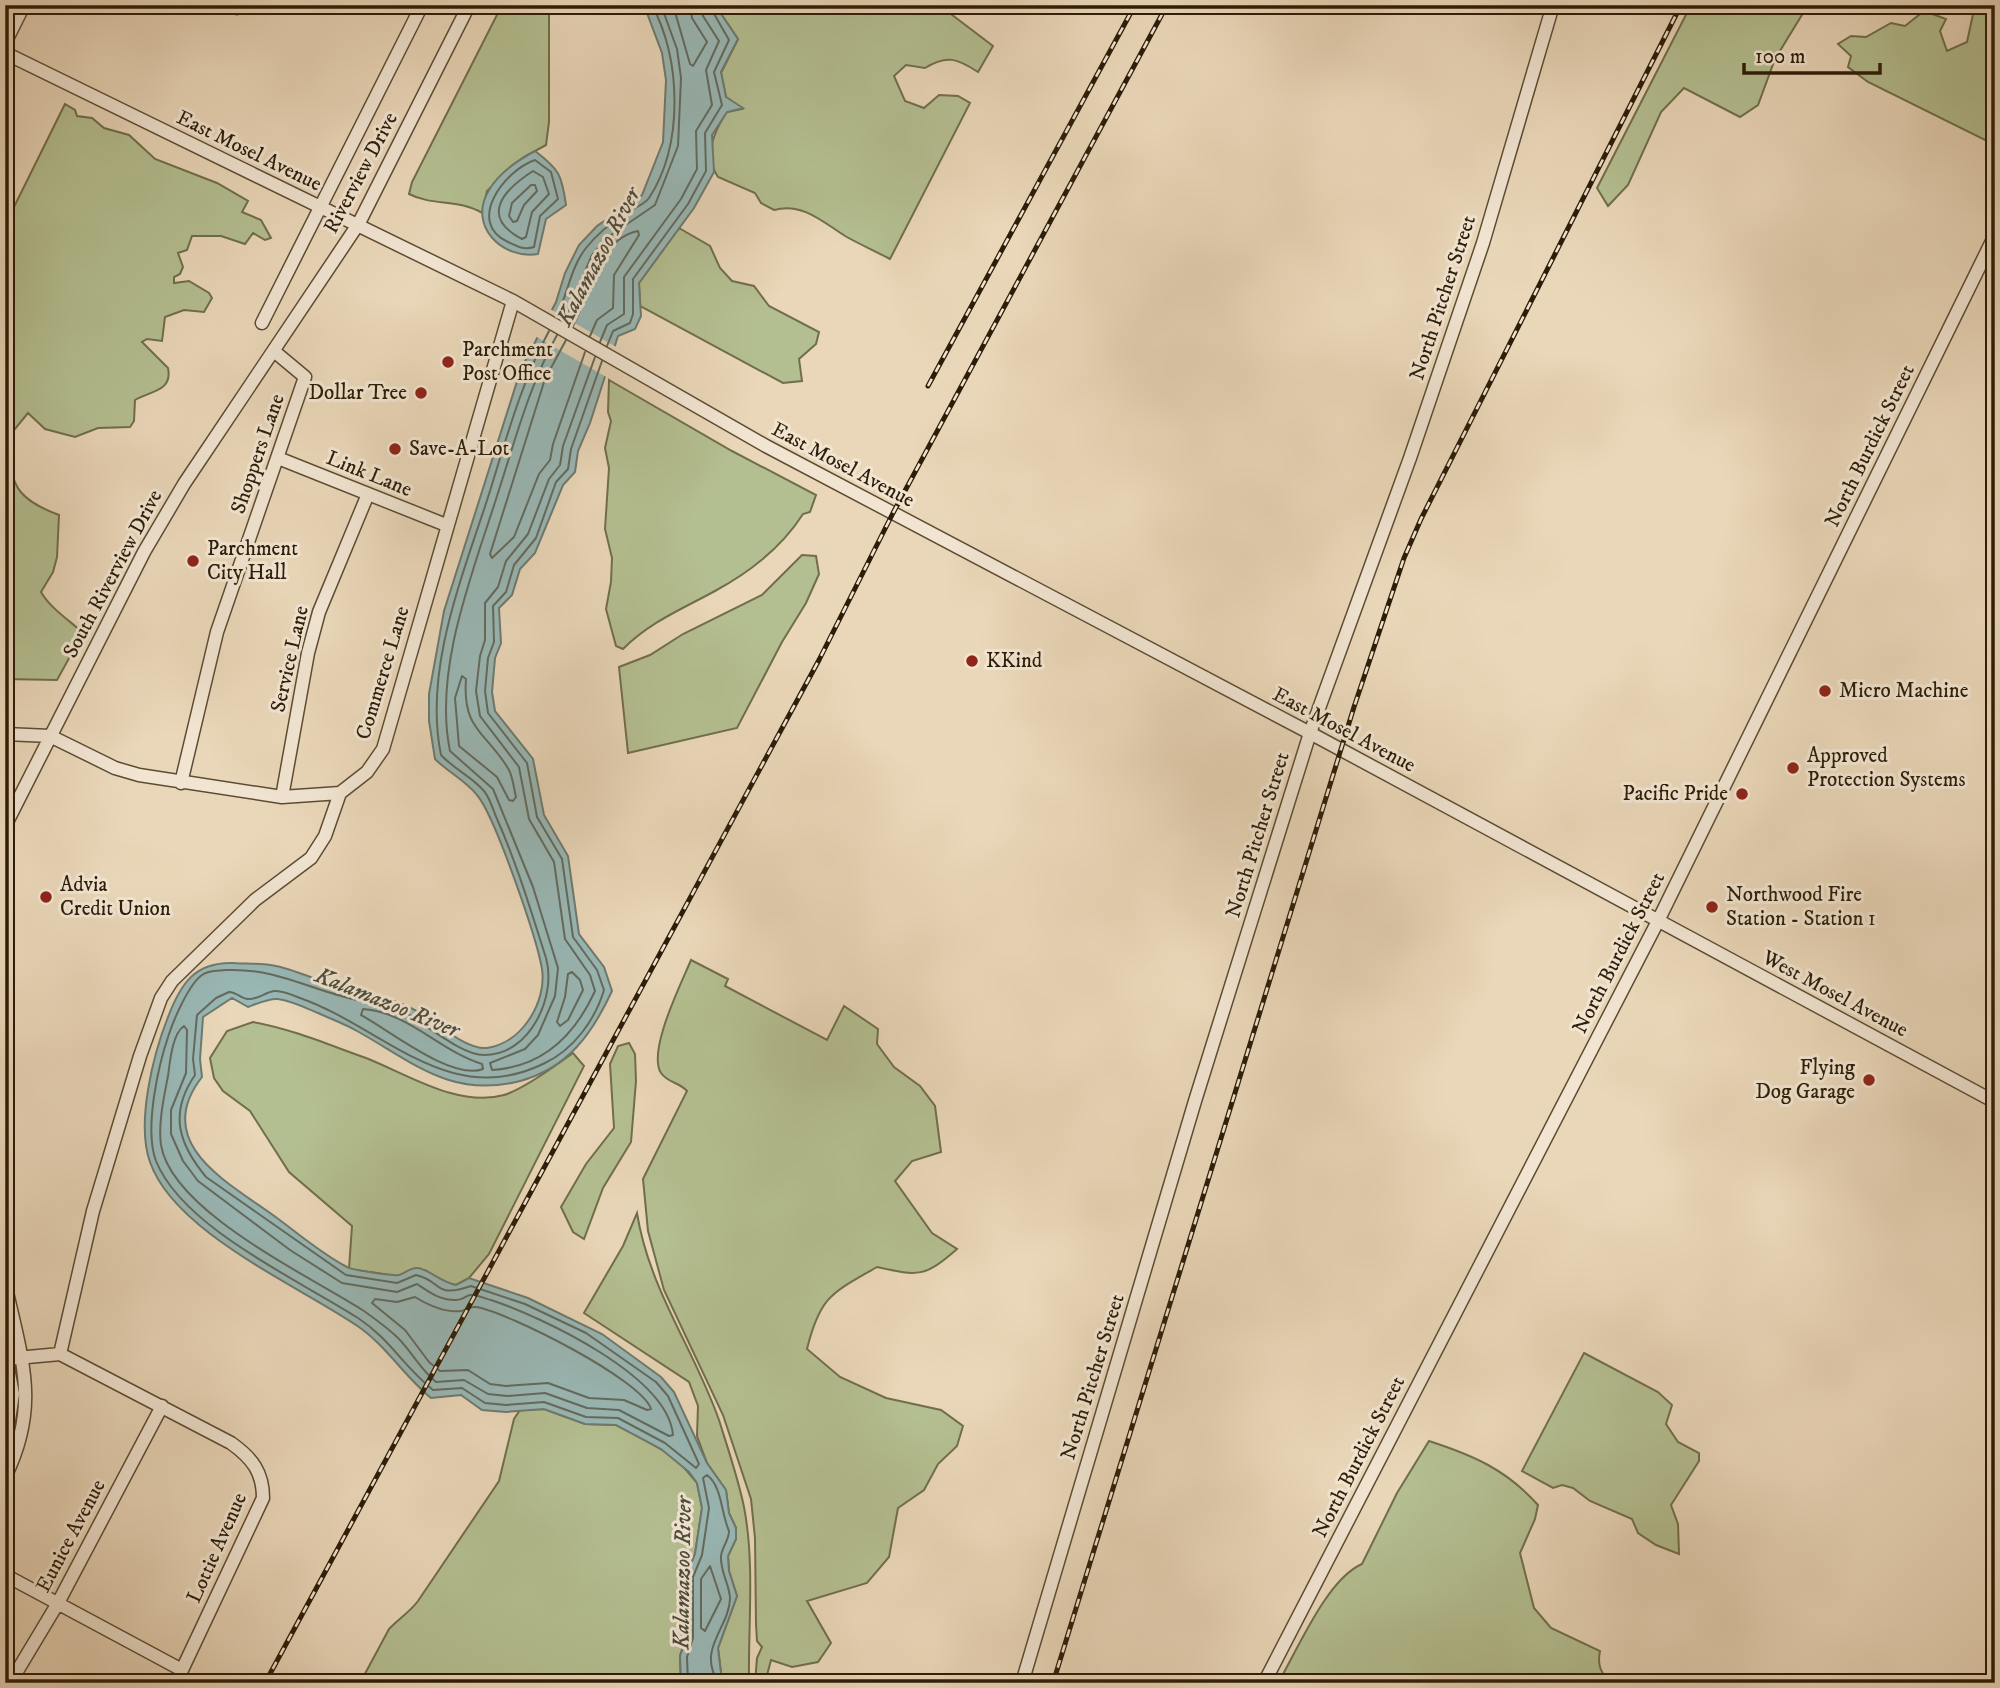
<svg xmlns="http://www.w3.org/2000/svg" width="2000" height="1688" viewBox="0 0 2000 1688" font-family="'IM FELL DW Pica',serif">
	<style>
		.green { fill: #b4bf91; stroke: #706e4c; stroke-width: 2 }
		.water { fill: #99b8b6; stroke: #6d7a70; stroke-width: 2 }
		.pier { fill: #ead7b9 }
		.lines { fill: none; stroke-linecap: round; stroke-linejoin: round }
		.shore { stroke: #626a5e; stroke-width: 2 }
		.minor-casing { stroke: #5c4c34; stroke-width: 15 }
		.minor { stroke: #f1e5d2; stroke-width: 12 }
		.rail-casing { stroke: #2c1d07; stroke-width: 5 }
		.rail { stroke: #f1e5d2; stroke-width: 2.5; stroke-dasharray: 8; stroke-linecap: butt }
		.poi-dot { fill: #8f2418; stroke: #f1e5d2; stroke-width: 2.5 }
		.labels { text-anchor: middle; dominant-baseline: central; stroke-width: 6; stroke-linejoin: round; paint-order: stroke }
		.street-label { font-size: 21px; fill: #2c1d07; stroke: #f1e5d2 }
		.poi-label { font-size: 21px; fill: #2c1d07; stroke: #f1e5d2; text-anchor: start }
		.water-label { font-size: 23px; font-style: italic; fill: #4d4c3c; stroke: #f1e5d2 }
	</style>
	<rect width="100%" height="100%" fill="#ead7b9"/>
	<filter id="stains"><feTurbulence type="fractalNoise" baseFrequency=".00286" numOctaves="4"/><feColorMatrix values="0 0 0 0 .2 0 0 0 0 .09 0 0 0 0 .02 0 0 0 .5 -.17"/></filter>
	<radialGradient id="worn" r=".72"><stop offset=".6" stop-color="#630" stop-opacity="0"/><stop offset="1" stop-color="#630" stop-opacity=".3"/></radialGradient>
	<path class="green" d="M502,5h47v117l-3,23 -22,12 -37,34 -5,22c-23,-14 -50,-7 -73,-19l3,-12z
		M715,5h224l54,41 -15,26c-20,-13 -31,-18 -53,-4l-19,-3 -12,11 11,25 19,7 15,-13 19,1 12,7 -80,156c-15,-8 -31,-15 -45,-23 -22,-14 -43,-34 -71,-26l-13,-7 -6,-10 -37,-16c-15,-22 -4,-46 9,-65l15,-3 -16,-12 -5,-24 17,-34z
		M1691,5h117l-33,54 -17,46 -18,12 -56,-29 -23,24 -33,73 -20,21 -11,-18z
		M1975,5h20v140l-127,-63 -20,-15 3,-11 -13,-12 13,-8 15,1 25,-14 14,3 19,-15 22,8 -6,12 7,20 20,-9z
		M65,104l10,6 2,6 15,2 12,10 25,7 26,24 62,24 31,18 -6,11 19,8 10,18 -6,2 -12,-7 -8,11 -24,-8h-29l-5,14 -9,3 5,14 -3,7 -6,3v6l15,-2 20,12 3,5 -8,14 -20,-2 -19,7 -3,24 -15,-2 -5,3 26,26c5,24 -19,23 -33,32l-1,21 -4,6 -32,1 -23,9 -30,-8 -17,-16 -13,16 -10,-7v-214l7,3z
		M679,228l31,18 10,22 12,13 22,5 15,20 50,26 -3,12 -17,15 3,22 -19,2 -143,-77 -1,-23z
		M609,380l123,71 84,44 -6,17 -7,2c-21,33 -53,58 -88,77 -33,18 -65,31 -92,58l-7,-3 -10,-37 5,-27 1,-24 -7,-29 4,-61 -4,-20 6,-27 -3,-9z
		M5,445l5,5c-1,39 14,52 49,65l-2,42 -4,15 -12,20c9,16 28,28 42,41l-26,47 -52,-1z
		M802,555l14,1 3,18 -13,29 -24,39 -45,86 -109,25 -9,-86 31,-12 33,-21 79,-39z
		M691,960l37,19 -3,7 102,54 17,-34 34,23 -1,15 17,23 26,19 15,20 6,46 -29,9 -17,20 37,52 25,16c-33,29 -39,27 -80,18 -45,26 -57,29 -70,82l33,28 46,21 55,12 22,16 -6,20 -19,18 -14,26 -26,18 -9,49 -22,26 -60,18 24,42 -13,19 -26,5 -21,-7 -6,23h-10l2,-25 5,-11 -5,-6 -1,-17 -1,-86 -4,-39 -28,-84 -59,-125 -16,-59 -5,-52 44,-88c-8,-9 -19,-8 -26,-18 -14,-22 21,-91 30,-113z
		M253,1022c39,7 76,23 113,36 41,16 92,50 138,37 17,-5 54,-31 69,-42l11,13 -95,188 -20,24 -13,7 -17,-4 -14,-11 -28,6 -48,-7 3,-43 -63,-54 -39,-61 -27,-20 -9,-13 -4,-20 17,-27z
		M629,1043l6,11 1,27 -5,61 -28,46 -19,51 -11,-7 -12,-25 25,-43 28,-36 -4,-64 8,-18z
		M637,1213c12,76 57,136 82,207 9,29 19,58 25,87 11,57 4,118 5,176h-22l-6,-10 -3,-25 19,-52 -8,-25 -1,-15 8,-17v-11l-7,-15 -3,-23 -19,-27 -10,-27 1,-30 -9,-24 -105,-69 39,-67z
		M1584,1353l74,39 14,13 -6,19 12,18 21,11v8l-28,44 7,19 1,30 -23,-9 -18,-12 -6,-14 -42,-18 -17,-13 -11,-3 -9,3 -31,-17z
		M544,1409l41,15 31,1 21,10 40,24 20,24 5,25 -7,46 -9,21v63l-6,18 1,27h-321l29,-54c9,-10 20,-16 29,-28l81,-120 15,-62 6,-9z
		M1429,1441c43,14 77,28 109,64l-3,14 -15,34 14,55 17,20 49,23c-3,15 1,20 9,32h-331c20,-34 49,-104 84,-119l35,-71z"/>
	<path class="water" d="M644,5h71l23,34 -17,33 5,25 17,11 -16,4 -15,23 2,37 -20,36 -55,75 2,33 -6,13 -17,7 -28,87 -12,28 -3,21 -12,13 -28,68 -15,16 -8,26 -13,13 2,35 -6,15 -3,34 3,19 38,48 11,56 24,41 11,78 25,33 8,24c-20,43 -44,77 -92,90 -69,18 -107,-19 -163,-50 -12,-7 -26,-12 -39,-18 -12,-5 -26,-12 -40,-14 -9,-1 -22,5 -30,8l-16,-9 -29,19 -3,42 2,18c-53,68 31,108 75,141 23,17 45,36 70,49 4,3 47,9 52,8 7,-2 11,-8 19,-7 12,2 21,13 38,17l13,-7 59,20 74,36 59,43 13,15 33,71 19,27 3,23 7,15v11l-8,17 1,15 8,25 -19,52 3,25 6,10h-46l-1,-27 6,-18v-63l9,-21 7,-46 -5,-25 -8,-11 -28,-23 -45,-24 -31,-1 -41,-15 -38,3 -24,-2 -21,-15 -30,3c-28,-23 -45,-53 -75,-73 -59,-40 -182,-93 -206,-163 -14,-39 3,-107 18,-145 13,-34 27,-55 65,-54 13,1 30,0 43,3 28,6 54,21 82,27 27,5 40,7 64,21 17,10 44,36 65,34 35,-5 60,-46 55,-79 -5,-30 -47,-153 -65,-174 -11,-14 -29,-23 -42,-36l-6,-38v-27l15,-83 77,-242 35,-67 9,-29 14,-28 18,-19 45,-31 21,-53 3,-62 -4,-27z
		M535,151c24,18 27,24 31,54l-20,14 -8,35c-35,6 -71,-28 -49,-64 10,-17 29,-30 46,-39z"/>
	<path class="pier" d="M550,309l68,39 -10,30 -73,-42z"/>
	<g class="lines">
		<path class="shore" d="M673,5l17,59 3,2 14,-24 -15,-24 -2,-13
			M535,160l16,12 7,27 -18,17 -6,31c-10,3 -16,0 -26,-5 -43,-20 -3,-72 27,-82z
			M533,171l10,6 6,17 -17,18 -6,25 -4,2c-42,-22 -20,-48 11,-68z
			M531,185h4l2,6 -13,14 -7,16 -4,1 -4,-6 3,-13z
			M556,317c12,-22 14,-49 30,-69 11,-14 26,-26 41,-36 7,-4 17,-7 22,-14 35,-54 32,-138 3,-193
			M564,321l28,-66 16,-18 47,-32 23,-59 3,-68 -4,-29 -16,-44
			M573,326c17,-31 23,-86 65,-95l1,4 -25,40 -1,33 -16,12 -7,16
			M549,331c-27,50 -42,105 -59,160 -26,82 -67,177 -49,264 13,14 31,22 43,36 6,7 9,19 13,28 20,45 34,92 49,139 11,38 -16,97 -61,97 -24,1 -64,-35 -86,-46 -14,-7 -28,-6 -42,-9 -48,-10 -79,-32 -131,-30 -8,1 -18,0 -24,5 -13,9 -28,44 -33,59 -11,32 -25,95 -13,127 27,67 143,119 202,157 32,21 46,49 75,72l29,-2 23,15 21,2 38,-3 42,15 32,1 47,25 31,25 3,-4 -31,-68 -12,-14 -70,-49 -61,-29 -54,-18c-38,13 -28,-5 -55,-11l-19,8 -51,-8 -140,-98c-28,-34 -37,-64 -11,-102l-2,-16 4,-44 19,-17 13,-6c8,0 12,7 19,7 9,1 18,-7 26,-8 7,-1 19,4 26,7 85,30 149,113 245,65 29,-14 50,-43 59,-73l-7,-20 -24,-33 -11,-78 -25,-42 -10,-54 -39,-50 -3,-22 3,-33 6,-16 -1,-36 13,-14 8,-27 22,-27 20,-56 12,-13 3,-20 31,-88
			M557,335c-28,51 -42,106 -60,161 -24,76 -64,174 -47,255l43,38 40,98 25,81 -3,28 -17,39 -13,14 -35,14 2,7c51,-3 83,-35 103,-79l-5,-16 -25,-36 -11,-77 -25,-43 -10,-52 -39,-51 -4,-25 4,-35 5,-16v-37l13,-16 8,-26 22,-27 21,-55 11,-14 3,-19 32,-89
			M566,340l-21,39 -55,175 2,4 22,-21 25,-63 11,-14 3,-16 32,-92
			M600,342l7,-17 17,-11v-37l57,-78 16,-30 -1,-38 16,-26 -6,-35 13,-29 -16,-25 -2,-11
			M607,346l6,-15 17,-8 3,-9v-35l55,-75 18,-33 -1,-38 17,-28 -8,-33 15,-32 -20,-35
			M462,676l4,3c-4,52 21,53 43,91 4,8 5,19 7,27l-3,4 -4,-1 -12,-23 -38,-31 -4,-48z
			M572,972l8,8 3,10 -15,30 -8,6 -3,-4 8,-25 3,-23z
			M363,1009c45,3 77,42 119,55l1,5c-31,12 -94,-39 -122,-54z
			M184,1026l3,4 -1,43 -15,37v24l12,27 15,20 92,69 52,33 55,9 20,-8c12,8 22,16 38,16 7,1 10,-4 15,-5 6,-1 16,4 21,5 51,17 177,76 182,135l-4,1 -50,-26 -32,-2 -42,-15 -38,3 -19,-2 -24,-14 -28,2c-16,-13 -24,-30 -38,-44 -10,-10 -23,-19 -34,-27 -54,-35 -192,-99 -203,-166 -3,-22 3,-48 7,-69 2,-14 4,-42 16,-50z
			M415,1297c13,8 29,16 46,14 5,-1 9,-5 15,-4 32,5 166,73 175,102l-4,1 -23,-10 -35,-2 -41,-15 -42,3 -16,-2 -22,-14 -28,1 -11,-9 -24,-32 -33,-27 3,-4 22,3z
			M710,1566l11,33 -16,32 -4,-3v-49z
			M688,1683l-1,-26 6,-19v-61l9,-22 7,-47 -6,-30 4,-3c15,11 14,38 22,56 0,9 -7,16 -8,25 -1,16 9,29 9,43 -1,29 -34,51 -11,84"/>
		<defs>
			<path id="minor" d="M231,5l6,3
				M5,43l19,-38
				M5,53l508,248 253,145 544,287 685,369
				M262,323l160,-318
				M278,458l168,67
				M5,734l45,2 65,32 24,7 143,22 58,-4 27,-21 16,-23 130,-448
				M181,783l36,-151 88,-255 -30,-25
				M282,797l26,-144 11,-41 49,-118
				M5,826l139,-274 40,-68 175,-261 110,-218
				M5,1283c16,75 36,121 0,194
				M60,1354l33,-143 47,-155 21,-58 11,-17 83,-81 56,-42 14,-22 15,-43
				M5,1446l8,-52 -8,-41
				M5,1575l177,95 81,-172c0,-26 -11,-40 -32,-55l-171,-89 -54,5
				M10,1683l48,-80 104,-197
				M1022,1683l173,-582 115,-368 100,-275 73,-215 70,-238
				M1264,1683l394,-762 337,-686"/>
		</defs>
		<use href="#minor" class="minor-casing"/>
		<use href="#minor" class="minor"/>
		<defs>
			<path id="rail" d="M928,386l207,-381
				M265,1683l554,-1023 74,-147 274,-508
				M1053,1683l301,-976 50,-149 17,-39 260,-514"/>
		</defs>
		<use href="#rail" class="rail-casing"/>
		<use href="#rail" class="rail"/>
	</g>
	<g class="poi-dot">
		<circle cx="448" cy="362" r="7"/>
		<circle cx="421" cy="393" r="7"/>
		<circle cx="395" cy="449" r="7"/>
		<circle cx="193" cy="561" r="7"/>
		<circle cx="972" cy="661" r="7"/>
		<circle cx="1825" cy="691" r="7"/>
		<circle cx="1793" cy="768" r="7"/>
		<circle cx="1742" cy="794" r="7"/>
		<circle cx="46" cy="897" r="7"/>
		<circle cx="1712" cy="907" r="7"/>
		<circle cx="1869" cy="1080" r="7"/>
	</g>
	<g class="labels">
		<g class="street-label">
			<text transform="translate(249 151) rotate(26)">East Mosel Avenue</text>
			<text transform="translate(361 173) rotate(-62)">Riverview Drive</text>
			<text transform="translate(1443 298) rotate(-72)">North Pitcher Street</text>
			<text transform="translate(1870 446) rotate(-64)">North Burdick Street</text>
			<text transform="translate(258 454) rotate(-71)">Shoppers Lane</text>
			<text transform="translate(843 465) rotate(28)">East Mosel Avenue</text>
			<text transform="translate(369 474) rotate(22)">Link Lane</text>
			<text transform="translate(113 574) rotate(-62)">South Riverview Drive</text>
			<text transform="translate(290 659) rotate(-77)">Service Lane</text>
			<text transform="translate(383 673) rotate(-73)">Commerce Lane</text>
			<text transform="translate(1344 730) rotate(28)">East Mosel Avenue</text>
			<text transform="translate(1258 835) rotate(-73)">North Pitcher Street</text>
			<text transform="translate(1619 953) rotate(-63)">North Burdick Street</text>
			<text transform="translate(1835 994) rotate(28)">West Mosel Avenue</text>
			<text transform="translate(1093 1377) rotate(-73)">North Pitcher Street</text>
			<text transform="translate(1359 1457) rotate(-63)">North Burdick Street</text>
			<text transform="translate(71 1536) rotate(-62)">Eunice Avenue</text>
			<text transform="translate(217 1548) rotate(-66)">Lottie Avenue</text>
		</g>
		<g class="poi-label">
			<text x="462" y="350">Parchment<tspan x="462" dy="24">Post Office</tspan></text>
			<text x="407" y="393" text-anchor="end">Dollar Tree</text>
			<text x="409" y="449">Save-A-Lot</text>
			<text x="207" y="549">Parchment<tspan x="207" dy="24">City Hall</tspan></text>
			<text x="986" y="661">KKind</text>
			<text x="1839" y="691">Micro Machine</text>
			<text x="1807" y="756">Approved<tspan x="1807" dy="24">Protection Systems</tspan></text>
			<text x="1728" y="794" text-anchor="end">Pacific Pride</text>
			<text x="60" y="885">Advia<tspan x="60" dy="24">Credit Union</tspan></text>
			<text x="1726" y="895">Northwood Fire<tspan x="1726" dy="24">Station - Station 1</tspan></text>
			<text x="1855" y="1068" text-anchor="end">Flying<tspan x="1855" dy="24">Dog Garage</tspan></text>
		</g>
		<g class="water-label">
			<text transform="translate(599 257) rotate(-62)">Kalamazoo River</text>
			<text transform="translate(387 1003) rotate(22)">Kalamazoo River</text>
			<text transform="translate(683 1573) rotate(-89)">Kalamazoo River</text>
		</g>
	</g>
	<rect width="2000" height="1688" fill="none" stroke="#ead7b9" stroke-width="28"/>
	<rect x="7" y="7" width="1986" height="1674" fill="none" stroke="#2c1d07" stroke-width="3.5"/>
	<rect x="14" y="14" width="1972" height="1660" fill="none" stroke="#2c1d07" stroke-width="2"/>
	<path d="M1744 63v10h136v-10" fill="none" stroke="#2c1d07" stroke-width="3.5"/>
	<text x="1755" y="63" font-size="21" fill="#2c1d07" stroke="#f1e5d2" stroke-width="5" paint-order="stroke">100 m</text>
	<rect width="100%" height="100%" filter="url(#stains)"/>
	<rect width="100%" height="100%" fill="url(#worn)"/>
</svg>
